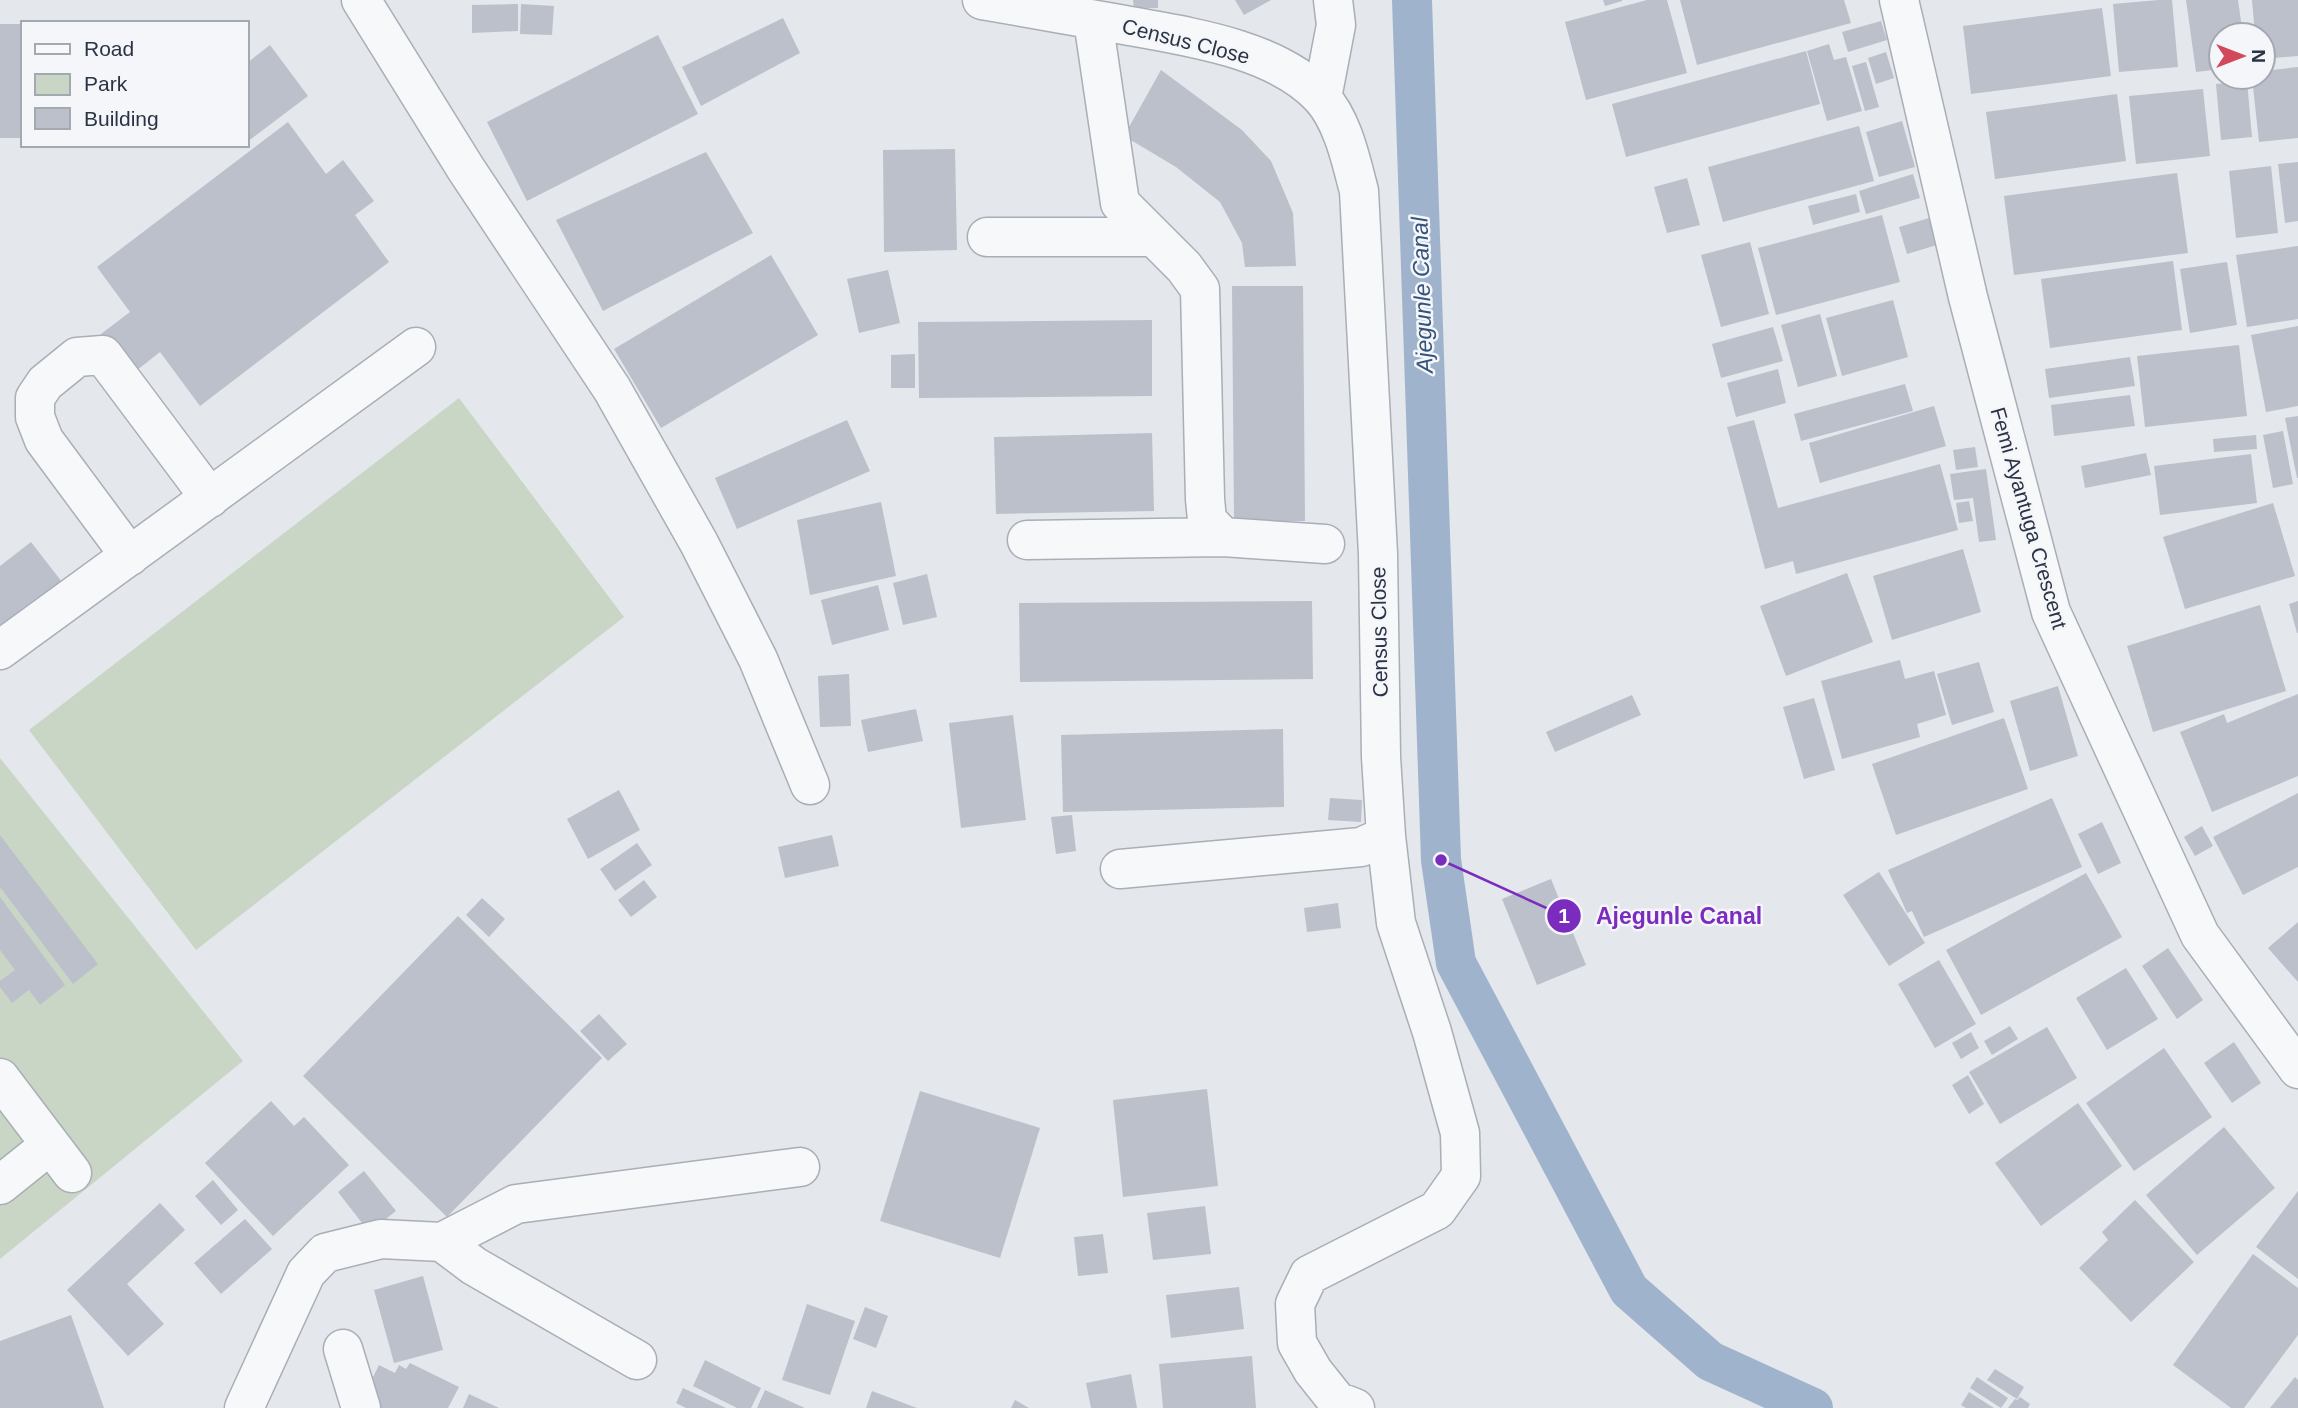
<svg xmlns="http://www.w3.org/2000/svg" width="2298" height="1408" viewBox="0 0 2298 1408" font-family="Arial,sans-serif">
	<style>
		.green { fill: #c9d6c5 }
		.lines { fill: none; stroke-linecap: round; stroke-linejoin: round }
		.canal { stroke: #9fb4cc; stroke-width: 40 }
		.building { fill: #bbc0ca }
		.minor-casing { stroke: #a9aeb7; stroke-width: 41 }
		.minor { stroke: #f7f8fa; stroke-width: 38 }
		.labels { text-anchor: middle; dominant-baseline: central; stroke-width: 5; stroke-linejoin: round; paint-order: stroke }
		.street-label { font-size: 21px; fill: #2b3445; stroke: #f4f6f9 }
		.water-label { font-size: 23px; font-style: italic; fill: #34527a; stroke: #f4f6f9 }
		.leader { fill: none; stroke: #7b2cbf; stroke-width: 2.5 }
		.callout-dot { fill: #7b2cbf; stroke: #f4f6f9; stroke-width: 2.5 }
		.mark-label { font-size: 21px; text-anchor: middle; font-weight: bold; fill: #fff }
		.callout-label { font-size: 23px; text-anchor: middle; font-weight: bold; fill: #7b2cbf; stroke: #f4f6f9; stroke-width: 5; stroke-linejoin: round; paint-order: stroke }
	</style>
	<rect width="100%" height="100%" fill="#e4e7ec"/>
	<path class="green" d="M459,398l165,219 -428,333 -167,-220z
		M0,758l243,303 -243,198z"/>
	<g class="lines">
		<path class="canal" d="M1412,0l29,860 15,103 173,327 81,71 103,47"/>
	</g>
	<path class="building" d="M1133,0h25v8h-24z
		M1235,0h36l-27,15z
		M1603,0h19v1l-17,5z
		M1647,0h20l20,73 -101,27 -21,-78z
		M1680,0h164l7,23 -154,42z
		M2159,0h13l6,67 -59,5 -6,-68z
		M2186,0h52l5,35h-22v34l-25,3z
		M2252,0h46v56l-35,3v-24h-8z
		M518,4v27l-46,2v-28z
		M521,4l33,2 -2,29 -32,-1z
		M2102,8l9,68 -140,18 -8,-68z
		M783,18l17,35 -99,53 -19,-39z
		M1881,21l6,19 -39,12 -6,-20z
		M0,24h23v114h-23z
		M658,35l40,79 -171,87 -40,-79z
		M1829,44l5,16 12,-3 16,54 -35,10 -20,-70z
		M270,45l38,51 -61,46v-79z
		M1806,51l14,53 -194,53 -14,-53z
		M1886,52l8,26 -18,6 -8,-26z
		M1866,62l13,45 -14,4 -13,-45z
		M2298,67v71l-39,4 -7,-65h11v-6z
		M1161,70l81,60 29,31 22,52 3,53 -51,1 -3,-24 -22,-41 -44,-35 -52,-31z
		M2247,81l5,56 -31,3 -5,-56z
		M2203,89l7,67 -74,8 -7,-68z
		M2117,94l9,67 -131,18 -9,-67z
		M1902,121l13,46 -36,10 -13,-45z
		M288,122l38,52 17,-14 31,41 -19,14 34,47 -189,144 -40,-54 -28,22 -31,-40 29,-22 -33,-45z
		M1859,126l15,55 -151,41 -15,-55z
		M955,149l2,101 -73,2 -1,-102z
		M706,152l47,81 -150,78 -47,-91z
		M2298,162v59l-13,2 -7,-59z
		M2271,166l7,67 -42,5 -7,-67z
		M2177,173l11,80 -174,22 -10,-79z
		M1913,174l7,24 -54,16 -7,-23z
		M1687,178l13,47 -33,8 -13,-46z
		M1856,194l4,18 -47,13 -5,-19z
		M1882,215l18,67 -124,33 -18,-67z
		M1929,218l8,27 -30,9 -8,-27z
		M1750,242l19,72 -48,13 -20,-72z
		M2298,246v73l-51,8 -11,-72z
		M771,255l47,80 -157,93 -47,-79z
		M2173,261l9,69 -132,18 -9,-69z
		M2227,262l10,63 -47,8 -10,-64z
		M888,270l12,53 -41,10 -12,-54z
		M1232,286h71l2,235h-71z
		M1893,300l15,57 -66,19 -16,-58z
		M1820,314l17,62 -39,11 -17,-62z
		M1152,320v76l-233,2 -1,-76z
		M2298,326v80l-32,6 -15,-77z
		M1773,327l10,34 -62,17 -9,-34z
		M2239,345l8,71 -102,11 -8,-71z
		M915,354v34h-24v-33z
		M2130,357l5,29 -86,12 -4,-29z
		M1778,369l8,34 -50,14 -9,-34z
		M1905,384l8,27 -112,30 -7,-27z
		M2130,395l5,31 -81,10 -3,-31z
		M1934,406l12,40 -126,37 -11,-40z
		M2298,416v62h-1l-12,-60z
		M847,420l23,51 -133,58 -22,-51z
		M1754,420l24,88 162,-44 18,66 -162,44 -3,-13 -28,8 -38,-142z
		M2283,431l10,53 -20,4 -10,-53z
		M1152,433l2,78 -158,3 -2,-77z
		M2256,435l1,14 -43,3 -1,-13z
		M1975,447l3,20 -22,3 -3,-20z
		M2146,453l5,22 -66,13 -4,-22z
		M2251,454l6,49 -97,12 -6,-49z
		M1986,469l10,71 -17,2 -6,-44 -19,2 -4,-26z
		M1969,501l4,20 -14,2 -3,-20z
		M881,502l15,74 -86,19 -13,-75z
		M2273,503l22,73 -110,33 -22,-72z
		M31,542l31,40 -62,48v-64z
		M1963,549l18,63 -89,28 -19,-64z
		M1847,573l26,69 -87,34 -26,-70z
		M927,574l10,43 -34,8 -10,-42z
		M878,585l11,45 -57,15 -11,-45z
		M1312,601l1,78 -293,3 -1,-79z
		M2298,601v32h-1l-8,-29z
		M2260,605l26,86 -133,41 -26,-86z
		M1900,660l5,19 29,-8 12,44 -29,9 3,13 -78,22 -21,-78z
		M1979,662l15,50 -42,13 -15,-51z
		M849,674l2,52 -31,1 -2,-51z
		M2058,686l20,70 -48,15 -20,-70z
		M2298,694v82l-86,36 -32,-80 44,-18 3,9z
		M1632,695l9,20 -86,37 -9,-20z
		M1814,698l21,72 -31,9 -21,-72z
		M916,709l7,32 -55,11 -7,-32z
		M1013,715l13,105 -65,8 -12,-105z
		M2004,718l24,71 -132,46 -24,-71z
		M1283,729l1,78 -221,5 -2,-77z
		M619,790l21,40 -52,29 -21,-40z
		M2298,793v74l-55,28 -30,-58z
		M1330,798l32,2 -1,22 -33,-2z
		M2052,798l30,69 -158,70 -12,-26 -5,2 -19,-43z
		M1072,815l4,36 -20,3 -5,-37z
		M2102,822l19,41 -23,11 -20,-40z
		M2202,826l11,20 -18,10 -11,-19z
		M0,835l98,129 -25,20 -73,-97z
		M832,835l7,31 -54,12 -7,-31z
		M637,843l15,22 -37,26 -15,-22z
		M1879,872l46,71 -36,23 -46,-71z
		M2086,873l36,64 -141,78 -35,-65z
		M1551,879l35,86 -49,20 -35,-86z
		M644,880l13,17 -26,20 -13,-17z
		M0,897l65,88 -25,20 -11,-15 -17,13 -12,-16v-6l15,-11 -15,-20z
		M482,898l23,21 -16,18 -23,-22z
		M1338,903l3,25 -34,4 -3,-24z
		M458,916l144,142 -155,159 -144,-141z
		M2298,922v60l-30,-34z
		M2168,948l35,52 -26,19 -35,-53z
		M1939,960l37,64 -41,24 -37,-64z
		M2126,968l32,51 -51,31 -31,-52z
		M599,1014l28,30 -19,17 -28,-30z
		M2010,1026l8,13 -26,16 -8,-14z
		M2047,1027l30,51 -77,46 -31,-52z
		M1971,1032l8,16 -18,11 -9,-16z
		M2234,1042l27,41 -29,20 -28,-40z
		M2164,1048l48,69 -78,54 -48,-68z
		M1968,1075l16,29 -15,10 -17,-29z
		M1207,1089l11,97 -95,11 -10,-97z
		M920,1091l120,37 -40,130 -120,-37z
		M271,1101l23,25 10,-9 45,48 -76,71 -68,-73z
		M2078,1103l44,63 -81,60 -46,-63z
		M2224,1127l51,61 -78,67 -51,-60z
		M364,1171l32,40 -27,21 -31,-40z
		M213,1180l25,30 -17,15 -26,-29z
		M2298,1191v88l-42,-32z
		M2135,1200l59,62 -63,60 -52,-54 29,-28 -6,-8z
		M160,1203l25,27 -58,54 37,40 -36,32 -61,-66z
		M1205,1206l6,48 -58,6 -6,-47z
		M245,1219l27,30 -51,45 -27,-31z
		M1103,1234l5,39 -30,3 -4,-39z
		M2253,1254l45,34v47l-54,73h-13l-58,-43z
		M423,1276l20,74 -49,13 -20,-73z
		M1239,1287l5,42 -73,9 -5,-43z
		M807,1304l48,17 -25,74 -48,-15z
		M865,1307l23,9 -12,32 -23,-9z
		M71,1315l33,93h-104v-67z
		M1252,1356l4,52h-93l-4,-44z
		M705,1360l56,28 -10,20h-14l-44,-22z
		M410,1363l49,24 -11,21h-69l2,-4 -17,-9 15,-30 16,8 4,-8 7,4z
		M1995,1369l29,18 -7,12 -30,-19z
		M1131,1374l6,34h-46l-5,-25z
		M1977,1377l31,21 -7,10 -31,-20z
		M2295,1377l3,3v28h-28z
		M683,1388l43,20h-40l-10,-5z
		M765,1390l40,18h-48z
		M872,1391l45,17h-51z
		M1969,1392l25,16h-28l-5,-3z
		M469,1394l30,14h-36z
		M2020,1397l10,7 -2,4h-20l7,-9 2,1z
		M1015,1400l14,8h-18z"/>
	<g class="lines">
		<defs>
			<path id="minor" d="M361,0l105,169 146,220 87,154 59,116 52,126
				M982,0c46,8 91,16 137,24 64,12 156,23 202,73 22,24 30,64 38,94l19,363 3,203 5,79 10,87 36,109 28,101 1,43 -24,34 -128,65 -14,29 2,39 16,28 24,30 18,7
				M1899,0l69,297 83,315 149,323 98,134
				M1093,20l27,183 64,64 16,22 5,210 2,21 16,17 102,7
				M1322,98l14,-73 -3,-25
				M987,237h167
				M1027,540l196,-3
				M130,556l-86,-116 -9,-23v-19l10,-15 32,-26 26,-2 107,143
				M0,650l416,-303
				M1120,869l241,-22 25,-11
				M0,1078l72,95
				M0,1185l50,-40
				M442,1242l74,-38 284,-37
				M343,1349l18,59
				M244,1408l62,-135 19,-20 56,-14 61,3 32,24 163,94"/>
		</defs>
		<use href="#minor" class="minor-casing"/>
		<use href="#minor" class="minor"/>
	</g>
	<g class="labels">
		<g class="street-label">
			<text transform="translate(1186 41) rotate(14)">Census Close</text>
			<text transform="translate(2029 518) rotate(74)">Femi Ayantuga Crescent</text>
			<text transform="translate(1379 632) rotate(-91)">Census Close</text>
		</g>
		<g class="water-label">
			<text transform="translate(1422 295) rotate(-92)">Ajegunle Canal</text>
		</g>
	</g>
	<path class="leader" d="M1441 860L1564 916"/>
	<g class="callout-dot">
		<circle cx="1441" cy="860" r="7"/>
		<circle cx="1564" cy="916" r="18"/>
	</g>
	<g class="mark-label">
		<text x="1564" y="923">1</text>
	</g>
	<g class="callout-label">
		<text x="1679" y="924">Ajegunle Canal</text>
	</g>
	<rect x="21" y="21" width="228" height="126" fill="#f4f6f9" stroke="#a4a8b1" stroke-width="2"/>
	<rect x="35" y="44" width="35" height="10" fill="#f7f8fa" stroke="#a4a8b1" stroke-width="2"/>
	<text x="84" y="56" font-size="21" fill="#2b3445">Road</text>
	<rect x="35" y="74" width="35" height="21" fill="#c9d6c5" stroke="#a4a8b1" stroke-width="2"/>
	<text x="84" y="91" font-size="21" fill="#2b3445">Park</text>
	<rect x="35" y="108" width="35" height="21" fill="#bbc0ca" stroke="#a4a8b1" stroke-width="2"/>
	<text x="84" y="126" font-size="21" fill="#2b3445">Building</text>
	<g transform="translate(2242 56) rotate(90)"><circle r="33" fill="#f4f6f9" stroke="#a4a8b1" stroke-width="2"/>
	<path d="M0-5L12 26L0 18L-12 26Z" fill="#d1495b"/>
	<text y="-10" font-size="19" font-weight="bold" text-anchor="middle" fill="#2b3445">N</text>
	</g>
</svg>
